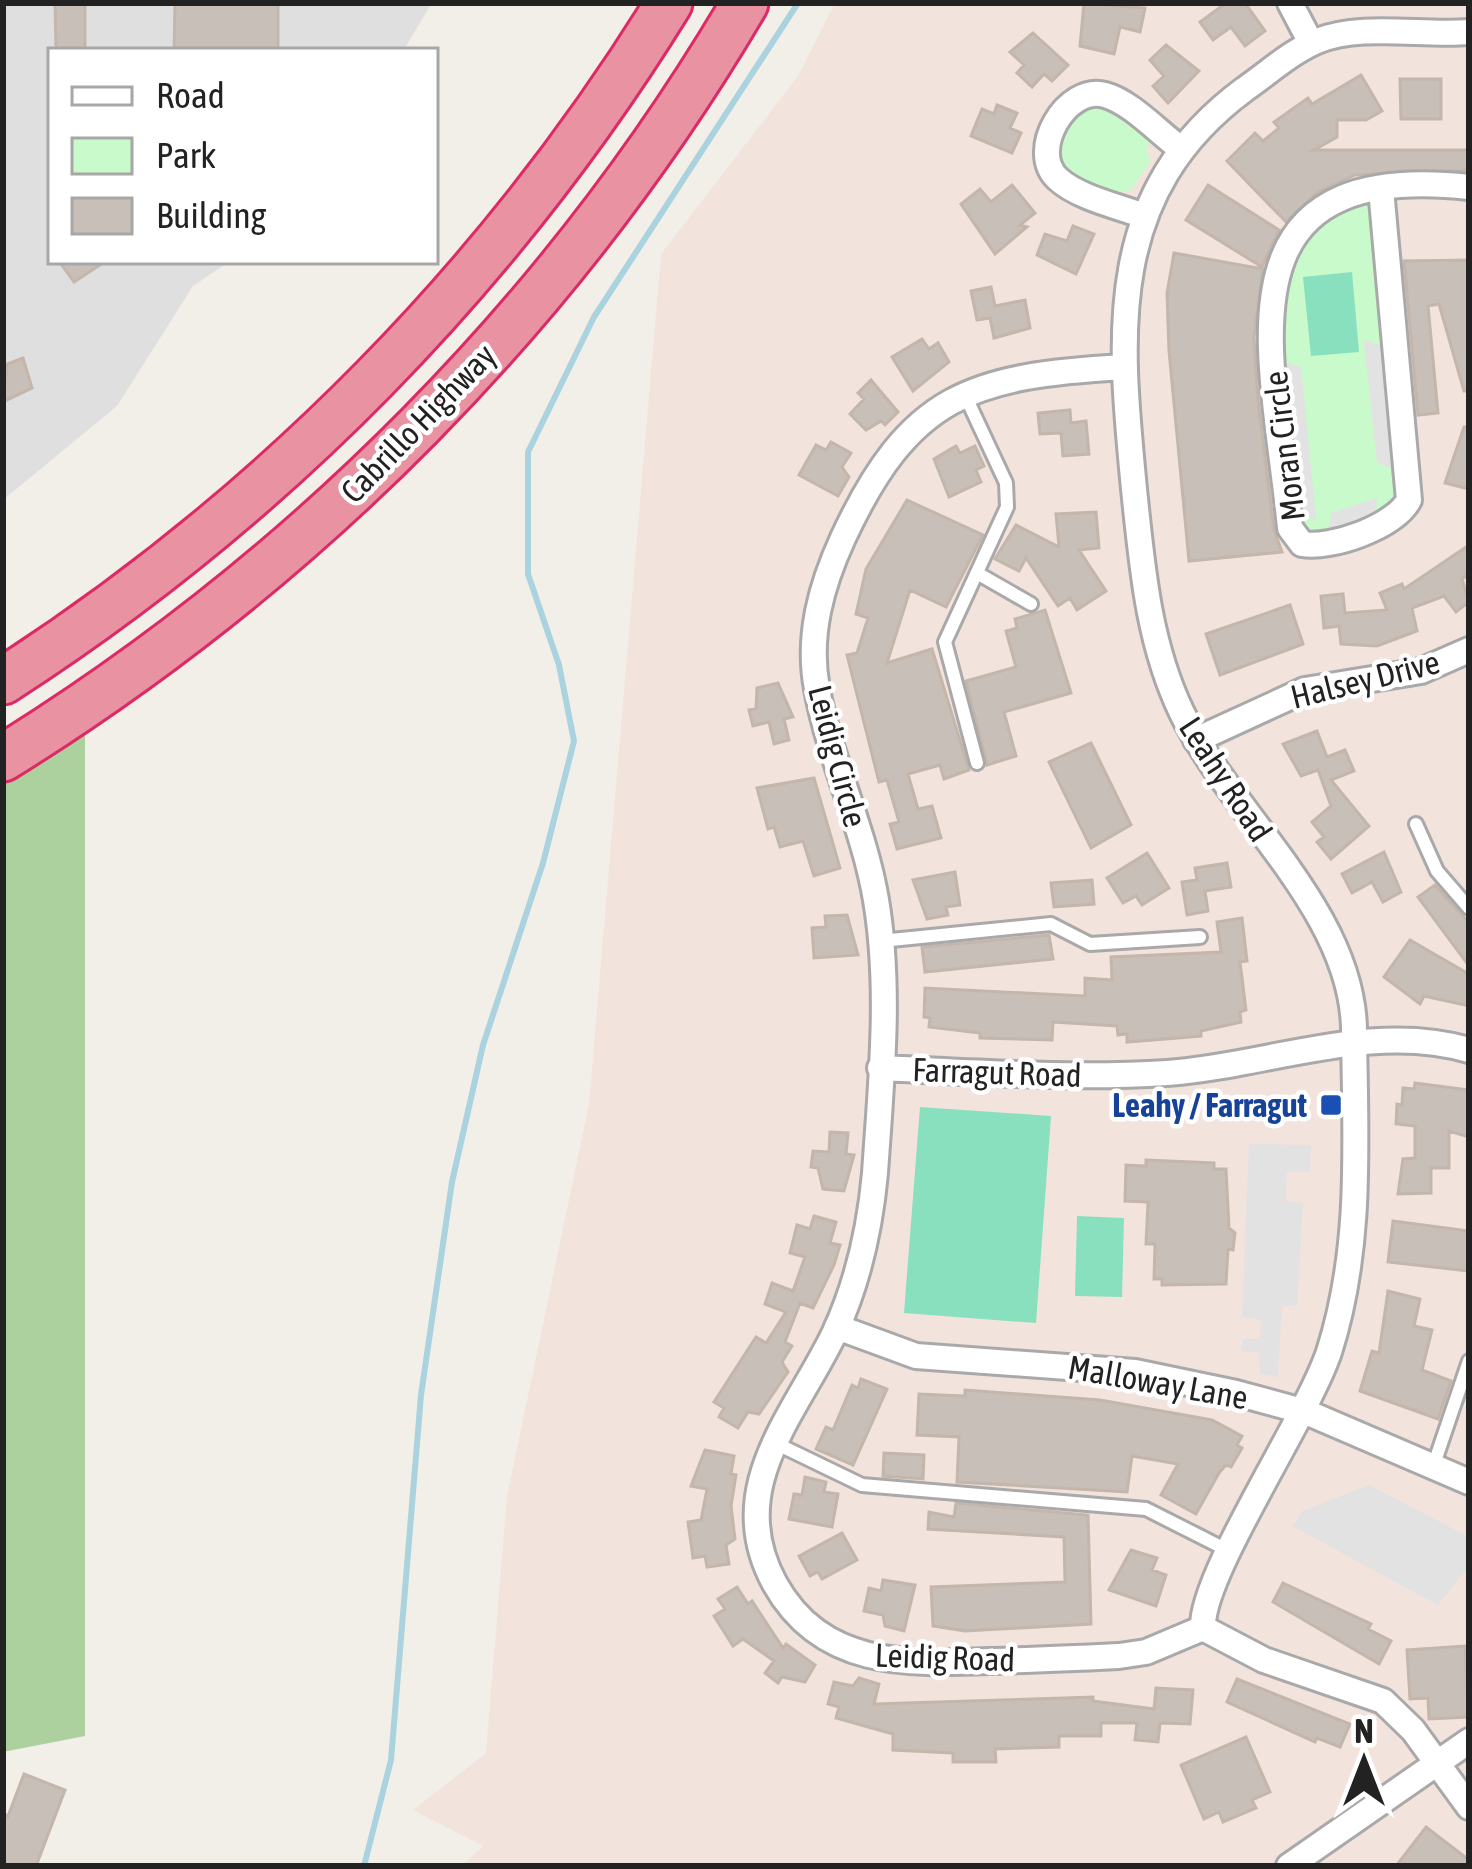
<svg xmlns="http://www.w3.org/2000/svg" width="1472" height="1869" viewBox="0 0 1472 1869" font-family="'Asap Condensed',sans-serif">
	<style>
		.residential { fill: #e0dfdf }
		.military { fill: #f3e3dd }
		.forest { fill: #add19e }
		.park { fill: #c8facc }
		.pitch { fill: #88e0be }
		.parking { fill: #e2e2e2 }
		.lines { fill: none; stroke-linecap: round; stroke-linejoin: round }
		.stream { stroke: #aad3df; stroke-width: 6 }
		.building { fill: #c7bfb8; stroke: #c4b6ab; stroke-width: 3 }
		.service-casing { stroke: #a9a9a9; stroke-width: 18 }
		.minor-casing { stroke: #a9a9a9; stroke-width: 30 }
		.motorway-casing { stroke: #dc2a67; stroke-width: 51 }
		.service { stroke: #fff; stroke-width: 12 }
		.minor { stroke: #fff; stroke-width: 24 }
		.motorway { stroke: #e892a2; stroke-width: 45 }
		.transit-dot { fill: #1a4fb4; stroke: #fff; stroke-width: 4.5 }
		.labels { text-anchor: middle; dominant-baseline: central; stroke-width: 9; stroke-linejoin: round; paint-order: stroke }
		.street-label { font-size: 33px; fill: #222; stroke: #fff }
		.transit-label { font-size: 33px; font-weight: bold; fill: #164399; stroke: #fff; text-anchor: end }
	</style>
	<rect width="100%" height="100%" fill="#f2efe9"/>
	<path class="residential" d="M3,3h429l-29,48h-352v210h179l-37,25 -76,120 -114,94z"/>
	<path class="military" d="M835,3h634v1863h-1008l22,-20 -70,-36 73,-57 21,-257 82,-392 72,-850 137,-178z"/>
	<path class="forest" d="M85,724v1012l-82,16v-973z"/>
	<path class="park" d="M1085,105l21,2 46,35 -6,6 5,12 -20,30c-26,7 -51,-8 -73,-24l-4,-20 21,-37z
		M1366,205l5,4 10,136 -17,-4 13,121 21,9v25l-23,24 1,-22 -48,35 -17,2 -9,-6 -3,-15 16,5 -14,-152 -17,-5c-5,-80 -5,-131 82,-157z"/>
	<path class="pitch" d="M1352,272l7,80 -48,4 -8,-79z
		M920,1107l131,9 -15,207 -132,-10z
		M1077,1216l47,2 -2,79 -47,-1z"/>
	<path class="parking" d="M1364,340l17,5 17,126 -21,-9z
		M1284,362l17,5 15,153 -17,-6z
		M1377,498l-2,22 -47,13 3,-20z
		M1249,1144l62,1 -1,27h-23l-1,29 17,2 -6,103h-15l-4,71 -18,-3 -1,-21 -18,-2 1,-12h18l1,-19 -19,-3z
		M1369,1485l100,52v29l-31,39 -146,-79 10,-15z"/>
	<g class="lines">
		<path class="stream" d="M364,1866l27,-106 30,-365 31,-213 31,-137 60,-182 31,-122 -15,-76 -31,-91v-122l66,-135 204,-314"/>
	</g>
	<path class="building" d="M55,3h30v48h-29z
		M175,3h103v48h-104z
		M1084,3l61,5 -5,24 -20,-5 -6,27 -34,-8z
		M1226,3h19l20,28 -20,15 -14,-19 -18,13 -13,-18z
		M1033,33l35,32 -16,16 -8,-7 -12,13 -15,-14 7,-8 -14,-13z
		M1166,45l33,26 -31,32 -15,-17 11,-10 -14,-16z
		M1361,75l21,36 -16,9h-29v17l-23,13h155v20l-114,5 -37,17 -32,30 -59,-61 28,-28 8,8 16,-13 -5,-6 34,-24 4,6z
		M1400,79h41v40h-40z
		M997,105l20,8 -7,15 11,5 -9,20 -41,-17 11,-27 12,5z
		M1012,185l23,28 -15,12 7,2 -32,27 -34,-50 19,-15 11,13z
		M1208,185l71,45 -17,37 -76,-47z
		M1073,226l21,8 -18,40 -39,-19 8,-21 22,7z
		M1174,253l89,16 -9,68 4,63 16,130 8,22 -93,9 -20,-210 -2,-58z
		M1469,260v131h-5l-25,-87 -11,2 10,107 -20,2 -14,-154z
		M59,261h47l-32,21z
		M991,287l4,19 30,-6 5,28 -36,10 -4,-20 -13,2 -6,-29z
		M922,339l7,10 9,-6 11,19 -36,29 -21,-34z
		M23,358l9,30 -29,14 4,-38z
		M871,380l27,32 -13,13 -4,-4 -15,9 -16,-16 14,-15 -6,-6z
		M1070,410l1,13 15,-2 3,33 -26,2 -2,-23 -21,1 -2,-21z
		M1464,427h5v62l-24,-6z
		M831,442l20,11 -9,14 7,10 -11,19 -39,-21 17,-30 10,5z
		M956,446l4,7 15,-7 9,20 -8,4 5,12 -32,15 -15,-38z
		M907,500l76,35 -37,72 -36,-17 -23,73 45,-14 37,121 -25,9 -4,-14 -32,9 10,35 14,-3 9,32 -44,11 -7,-25 9,-2 -12,-42 -8,2 -32,-127 10,-2 11,-35 -12,-4 10,-45z
		M1096,512l3,36 -20,2 27,41 -29,19 -7,-12 -12,8 -32,-48 -7,13 -24,-12 21,-34 43,22 -3,-33z
		M1469,545v29l-7,5 7,23 -13,10 -12,-16 -32,12 5,23 -40,15 -36,-2 -2,-18 -15,2 -3,-32 22,-2 2,19 42,-3 -7,-17 22,-9 2,5z
		M1290,605l13,39 -83,31 -14,-41z
		M1045,610l26,83 -67,19 12,44 -29,9 -21,-84 50,-14 -10,-36 11,-3 -2,-9z
		M778,683l15,34 -9,2 5,21 -15,4 -5,-22 -16,4 -4,-16 7,-1 1,-21z
		M1317,731l10,26 18,-7 9,21 -23,9 38,46 -38,33 -14,-17 7,-5 -12,-15 19,-16 -13,-36 -17,6 -18,-32z
		M1091,743l40,82 -40,23 -42,-86z
		M814,778l26,90 -26,8 -11,-35 -23,6 -6,-20 -6,2 -11,-41z
		M1384,852l17,40 -18,10 -11,-20 -20,11 -10,-19z
		M1147,853l22,35 -27,17 -6,-9 -13,7 -16,-25z
		M1227,863l4,24 -26,4 3,20 -21,4 -5,-33 15,-2 -2,-12z
		M955,872l5,33 -14,2 2,8 -21,4 -14,-39z
		M1092,880l2,24 -40,3 -3,-24z
		M1435,885l34,38v43l-51,-69z
		M847,915l11,40 -44,3 -2,-30 14,-1 -1,-11z
		M1242,918l5,43 -7,1 6,48 -6,2 1,10 -40,9v5l-74,6v-8l-9,1 -1,-9 -64,-4 -1,18 -72,-2v-5l-51,-6 1,-9 -6,-1 1,-29 160,8v-18l27,2 -1,-23 110,-5 -4,-30z
		M1049,935l4,24 -128,13 -3,-25z
		M1410,940l59,34v32l-45,-10 -4,8 -36,-27z
		M1415,1083l54,7v47l-20,-6v37h-18v25l-33,1 5,-35 12,-1v-32l-19,-2 1,-20 5,1 1,-17 11,1z
		M830,1132l18,1 -2,21 8,1 -10,36 -21,-2 -5,-21 -7,-1 2,-16 16,1z
		M1146,1160l68,3v6h12l3,59 6,5 -2,17 -5,-1 -2,35 -64,1v-6h-8l1,-35h-9l2,-42 -23,-1 1,-36 20,1z
		M814,1216l22,6 -6,21 10,2 -6,20 -21,43 -13,-5 -15,39 7,4 -10,16 6,10 -29,42 -11,-2 -10,16 -19,-11 5,-9 -10,-6 42,-65 10,6 20,-31 -21,-8 7,-21 21,8 12,-34 -15,-4 7,-28 13,4z
		M1393,1221l76,10v40l-81,-9z
		M1388,1291l32,8 -6,27 18,4 -10,40 29,11 -13,38 -78,-28 12,-40 7,2z
		M861,1379l26,10 -34,76 -37,-16 10,-22 7,3 19,-45 6,3z
		M965,1390l135,10 112,20 30,16 -5,9 5,3 -11,19 -5,-2 -7,8 -23,41 -35,-19 17,-31 -46,-8 -5,36 -170,-10 2,-45 -42,-2 2,-41 46,2z
		M705,1450l29,6 -3,18 5,1 -5,31 4,33 -9,6 3,19 -22,3 -2,-11 -12,2 -5,-36 13,-2 6,-31 -16,-3z
		M884,1453l40,2 -1,24 -40,-3z
		M805,1477l21,5 -2,10 14,2 -6,33 -43,-8 5,-25 8,1z
		M956,1503l132,12 3,109 -126,7 -32,-5 -2,-39 134,-5 -1,-45 -136,-8 1,-17 25,5z
		M842,1533l15,27 -35,19 -4,-7 -8,4 -11,-20z
		M1131,1550l26,8 -5,12 14,5 -10,31 -47,-16z
		M883,1580l32,5 -11,46 -19,-5 -2,-11 -19,-4 5,-23 12,3z
		M1283,1583l88,41 -3,5 23,12 -12,23 -106,-62z
		M737,1587l11,17 4,-3 31,47 3,-4 29,21 -10,17 -23,-5 -4,6 -13,-10 9,-12 -31,-22 -10,7 -19,-30 11,-7 -7,-10z
		M1465,1646l4,71 -40,2 -1,-21 -18,1 -3,-49z
		M859,1678l20,6 -5,20 219,-7v4l61,8 2,-21 37,2 -3,34 -30,-1 -2,19 -23,-2 2,-17h-36v13h-42v11l-64,2 1,13h-43v-9l-60,-3v-16l-57,-16 3,-11 -11,-3 6,-22 19,4z
		M1237,1679l113,45 -10,23 -23,-9 -2,4 -88,-40z
		M1246,1737l24,55 -18,8 4,8 -33,14 -4,-10 -15,7 -23,-54z
		M24,1774l41,16 -29,76h-33v-52l5,2z
		M1426,1827l43,33v6h-73z"/>
	<g class="lines">
		<defs>
			<path id="service" d="M965,395l41,88 1,24 -62,135 32,121
				M977,573l54,31
				M1416,824l21,47 32,37
				M881,941l170,-17 39,20 110,-7
				M773,1442l89,43 284,24 83,42
				M1433,1467l36,-106"/>
			<path id="minor" d="M1290,3l21,40
				M1381,189l28,311c-15,27 -77,49 -107,44l-12,-16c-16,-170 -82,-369 179,-341
				M1144,216c-26,-10 -65,-18 -86,-37 -31,-28 9,-95 47,-84 26,7 54,38 76,54
				M1124,367c-153,9 -214,27 -281,171 -22,48 -36,98 -26,151 13,72 47,139 59,211 15,89 5,184 -1,273 -5,55 -17,109 -40,159 -39,82 -113,156 -60,252 47,84 132,80 217,77 42,-1 85,-3 127,-5l27,-4 57,-24
				M1196,740l109,-50 116,-19 48,-21
				M880,1068c95,4 192,11 287,5 100,-7 204,-52 302,-23
				M837,1327l79,29 219,16 101,21 70,19 163,70
				M1203,1628c-3,-52 103,-208 126,-276 34,-106 26,-214 25,-323 -2,-118 -123,-215 -172,-316 -34,-70 -40,-148 -48,-224 -15,-155 -30,-296 111,-400 23,-16 46,-37 72,-48 44,-18 105,-5 152,-9
				M1203,1628l61,32 119,41 30,29 56,77
				M1289,1866l180,-125"/>
			<path id="motorway" d="M3,681c269,-173 498,-406 666,-678
				M3,758c303,-188 561,-447 742,-755"/>
		</defs>
		<use href="#service" class="service-casing"/>
		<use href="#minor" class="minor-casing"/>
		<use href="#motorway" class="motorway-casing"/>
		<use href="#service" class="service"/>
		<use href="#minor" class="minor"/>
		<use href="#motorway" class="motorway"/>
	</g>
	<rect class="transit-dot" x="1319" y="1093" width="24" height="24" rx="6"/>
	<g class="labels">
		<g class="street-label">
			<text transform="translate(418 423) rotate(-46)">Cabrillo Highway</text>
			<text transform="translate(1284 446) rotate(-97)">Moran Circle</text>
			<text transform="translate(1365 679) rotate(-14)">Halsey Drive</text>
			<text transform="translate(838 756) rotate(75)">Leidig Circle</text>
			<text transform="translate(1226 779) rotate(57)">Leahy Road</text>
			<text transform="translate(997 1072) rotate(2)">Farragut Road</text>
			<text transform="translate(1158 1382) rotate(10)">Malloway Lane</text>
			<text transform="translate(945 1657) rotate(2)">Leidig Road</text>
		</g>
		<g class="transit-label">
			<text x="1307" y="1105">Leahy / Farragut</text>
		</g>
	</g>
	<rect width="1472" height="1869" fill="none" stroke="#222222" stroke-width="12"/>
	<rect x="48" y="48" width="390" height="216" fill="#ffffff" stroke="#a7a7a7" stroke-width="3"/>
	<rect x="72" y="87" width="60" height="18" fill="#ffffff" stroke="#a7a7a7" stroke-width="3"/>
	<text x="156" y="108" font-size="36" fill="#222222">Road</text>
	<rect x="72" y="138" width="60" height="36" fill="#c8facc" stroke="#a7a7a7" stroke-width="3"/>
	<text x="156" y="168" font-size="36" fill="#222222">Park</text>
	<rect x="72" y="198" width="60" height="36" fill="#c7bfb8" stroke="#a7a7a7" stroke-width="3"/>
	<text x="156" y="228" font-size="36" fill="#222222">Building</text>
	<g transform="translate(1364 1761)" stroke="#ffffff" stroke-width="9" paint-order="stroke">
	<path d="M0-9L21 45L0 30L-21 45Z" fill="#222222"/>
	<text y="-18" font-size="33" font-weight="bold" text-anchor="middle" fill="#222222">N</text>
	</g>
</svg>
